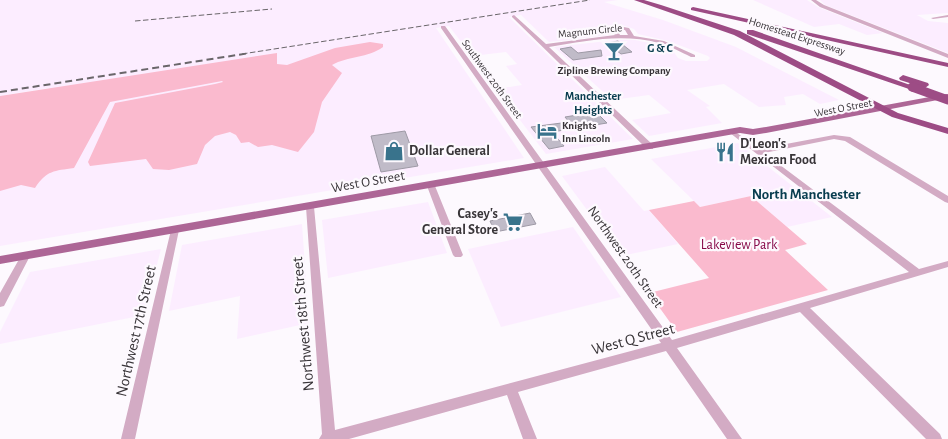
<svg xmlns="http://www.w3.org/2000/svg" width="948" height="439" viewBox="0 0 948 439" font-family="'Alegreya Sans',sans-serif">
	<style>
		.built { fill: #fcedff }
		.green { fill: #fabace }
		.building { fill: #c0bbc8; stroke: #9e9aa6 }
		.lines { fill: none; stroke-linecap: round; stroke-linejoin: round }
		.minor { fill: #d3abc4; fill-rule: evenodd }
		.major { fill: #ad6696; fill-rule: evenodd }
		.highway { fill: #9d4c85; fill-rule: evenodd }
		.rail-far1 { stroke: #6a666a; stroke-width: 1; stroke-dasharray: 5.5 2.5; stroke-linecap: butt }
		.rail { stroke: #6a666a; stroke-width: 2; stroke-dasharray: 7 4; stroke-linecap: butt }
		.highway-bridge { stroke: #9d4c85; stroke-width: 9 }
		.labels { text-anchor: middle; dominant-baseline: central; stroke-width: 4.5; stroke-linejoin: round; paint-order: stroke }
		.far-street-label { font-size: 11px; fill: #393539; stroke: #fdf9fe }
		.far-poi-label { font-size: 11px; font-weight: bold; fill: #393539; stroke: #fdf9fe }
		.far-neighbourhood-label { font-size: 12px; font-weight: bold; fill: #093d4f; stroke: #fdf9fe }
		.poi-label { font-size: 14px; font-weight: bold; fill: #393539; stroke: #fdf9fe; text-anchor: start }
		.street-label { font-size: 14px; fill: #393539; stroke: #fdf9fe }
		.park-label { font-size: 14px; fill: #860848; stroke: #fdf9fe }
		.neighbourhood-label { font-size: 15px; font-weight: bold; fill: #093d4f; stroke: #fdf9fe }
		.near-street-label { font-size: 16px; fill: #393539; stroke: #fdf9fe }
	</style>
	<rect width="100%" height="100%" fill="#fdf9fe"/>
	<path class="built" d="M0,0h618l-14,2 59,18 73,27 103,53 -19,4 -17,-10 -19,3 2,8 -27,2 -35,-23 -37,6 23,16 -4,1 16,16 -73,13 -17,-16 39,-7 -22,-18 -37,5 -58,-53 62,-7h19l29,6 9,5 5,7 8,3h21l3,-3 -2,-2 -40,-15 -30,-7 -4,-5 -12,-4 -13,2 -2,4 3,4 -61,7 -28,-27 -12,2 124,122 -87,15 -50,-65 26,-4 -16,-19 11,-2 -11,-12 -34,4 -23,-30 -13,2 88,130 -524,88v-91l49,-67 -49,8z
		M753,0h54l11,7 65,26 -16,2 -28,-11 -25,3z
		M820,0h128v13l-31,2 11,6 20,2v30l-123,-48z
		M738,143l94,74 -45,10 -36,-31 -51,11 -49,-48z
		M605,167l39,44 5,-1 29,34 -57,12 -59,-80z
		M428,202l19,51 -119,25 -6,-58z
		M302,224l7,99 -72,16 3,-43 -71,15 13,-66z
		M573,227l48,70 -120,30 -33,-78z
		M161,249l-17,66 -144,29v-12l30,-60z"/>
	<path class="green" d="M370,42l13,2v3c-15,11 -35,9 -51,18l10,8 -20,29 -8,30 -16,20 -26,-7 -14,2 -9,-5 -8,1 -5,-8 -6,-3 -15,4 -10,9 -8,19 -28,6 -16,-1 -7,-10 -56,7 -2,-4 27,-59 100,-19 8,-2 -1,-1 -112,21 -36,66c-20,3 -27,2 -39,20l-14,-3 -21,6v-95l277,-43v11l10,1 48,-17z
		M751,196l56,48 -22,6 43,40 -151,42 -28,-39 60,-15 -60,-68 45,-9 6,6z"/>
	<path class="building" d="M618,41l14,11 -11,2 -14,-11z
		M571,47l7,6 23,-3 1,6 -29,4 -13,-11z
		M596,112l11,11 -55,9 12,14 -15,3 -18,-22 38,-5 -4,-5z
		M405,131l13,35 -37,6 -10,-36z
		M530,213l6,11 -41,8 -5,-11z"/>
	<g class="lines">
		<path class="minor" d="M811,0h5l8,5 124,49v4l-128,-51z
			M514,15l32,29 69,-9 -3,-5 6,-4 11,2 5,8 30,5 31,14v2h-4c-10,-5 -21,-11 -32,-14 -37,-10 -74,-2 -110,4l104,98v4h-6l-135,-132v-1zM619,29l6,1 3,5h-8l-3,-5z
			M948,15v2l-15,2 -2,-1z
			M441,26h4l227,314 237,-68 -179,-139v-2h4l26,18 74,-14 16,2 98,59v7l-3,-1 -100,-61 -11,-2 -70,14 155,116 29,-8v6l-138,41 130,126 2,5h-16l-126,-127 -123,36 65,91h-15l-61,-88 -148,41 19,47h-14l-16,-44 -158,44h-30l3,-5 -16,-227 1,-2 3,-1 4,3 21,223 326,-87 -220,-315z
			M428,184h3l4,2 28,69 -2,2h-6l-2,-2 -26,-69z
			M175,227l4,3 -44,209h-14l50,-209z
			M25,253l3,1 2,2 -26,50 -4,1v-14l22,-39z"/>
		<path class="major" d="M946,94h2v4l-182,35 -13,2 -13,-2 -740,131v-8l740,-129 13,2 13,-2z"/>
		<path class="highway" d="M634,0h10l17,5 79,26 158,82 50,15v6l-56,-17 -158,-82z
			M693,7l255,56v4l-257,-57v-2z
			M747,30h6l163,57 -7,2 -162,-55z
			M903,75l25,8 1,2 -4,3 -25,-8 -1,-2z"/>
		<path class="rail-far1" d="M135,21l137,-12
			M242,54l348,-54"/>
		<path class="rail" d="M0,92l250,-39"/>
		<path class="highway-bridge" d="M912,87l36,13"/>
	</g>
	<defs>
		<symbol id="bar-bare" viewBox="-9 -9 18 18"><path d="M-6-5H6L.8 .8V4.5H3.5V6h-7V4.5H-.8V.8Z" fill="#39738c" stroke="#fdf9fe" stroke-width="2.5" paint-order="stroke"/></symbol>
		<symbol id="hotel-bare" viewBox="-9 -9 18 18"><path d="M-6-4.5h1.5V1H6V5H4.5V3h-9V5H-6ZM-4 0a1.8 1.8 0 1 1 3.6 0ZM.5 0V-2.5h3Q6-2.5 6 0Z" fill="#39738c" stroke="#fdf9fe" stroke-width="2.5" paint-order="stroke"/></symbol>
		<symbol id="shop-bare" viewBox="-9 -9 18 18"><path d="M-5-2.5h2.3a2.7 3.5 0 0 1 5.4 0H5L5.5 6h-11ZM-1.5-2.5h3a1.5 2.3 0 0 0-3 0Z" fill="#39738c" stroke="#fdf9fe" stroke-width="2.5" paint-order="stroke"/></symbol>
		<symbol id="restaurant-bare" viewBox="-9 -9 18 18"><path d="M-5-6h1v4h1v-4h1v4h1v-4h1v5L-1.5 .5V6h-2V.5L-5-1ZM5-6V6H3V1.5H1.5Q1.5-4 5-6Z" fill="#39738c" stroke="#fdf9fe" stroke-width="2.5" paint-order="stroke"/></symbol>
		<symbol id="supermarket-bare" viewBox="-9 -9 18 18"><path d="M-6-5.5h2.5l.6 2H6L4.5 2H-2.5L-4.4-4H-6ZM-1.5 3.2a1.3 1.3 0 1 0 .1 0ZM3 3.2a1.3 1.3 0 1 0 .1 0Z" fill="#39738c" stroke="#fdf9fe" stroke-width="2.5" paint-order="stroke"/></symbol>
	</defs>
	<g fill-rule="evenodd">
		<use href="#bar-bare" x="600" y="37" width="28" height="28"/>
		<use href="#hotel-bare" x="533" y="117" width="28" height="28"/>
		<use href="#shop-bare" x="380" y="137" width="28" height="28"/>
		<use href="#restaurant-bare" x="711" y="138" width="28" height="28"/>
		<use href="#supermarket-bare" x="499" y="208" width="28" height="28"/>
	</g>
	<g class="labels">
		<g class="far-street-label">
			<text transform="translate(590 31) rotate(-6)">Magnum Circle</text>
			<text transform="translate(797 36) rotate(18)">Homestead Expressway</text>
			<text transform="translate(492 79) rotate(54)">Southwest 20th Street</text>
			<text transform="translate(843 108) rotate(-11)">West O Street</text>
		</g>
		<g class="far-poi-label">
			<text x="614" y="70">Zipline Brewing Company</text>
			<text x="562" y="125" text-anchor="start">Knights<tspan x="562" dy="13">Inn Lincoln</tspan></text>
		</g>
		<g class="far-neighbourhood-label">
			<text x="660" y="48">G &amp; C</text>
			<text x="593" y="96">Manchester<tspan x="593" dy="14">Heights</tspan></text>
		</g>
		<g class="poi-label">
			<text x="740" y="144">D'Leon's<tspan x="740" dy="16">Mexican Food</tspan></text>
			<text x="409" y="151">Dollar General</text>
			<text x="498" y="214" text-anchor="end">Casey's<tspan x="498" dy="16">General Store</tspan></text>
		</g>
		<g class="street-label">
			<text transform="translate(368 182) rotate(-10)">West O Street</text>
			<text transform="translate(625 257) rotate(55)">Northwest 20th Street</text>
		</g>
		<g class="park-label">
			<text x="739" y="245">Lakeview Park</text>
		</g>
		<g class="neighbourhood-label">
			<text x="806" y="194">North Manchester</text>
		</g>
		<g class="near-street-label">
			<text transform="translate(303 324) rotate(-95)">Northwest 18th Street</text>
			<text transform="translate(136 331) rotate(-77)">Northwest 17th Street</text>
			<text transform="translate(633 339) rotate(-15)">West Q Street</text>
		</g>
	</g>
</svg>
